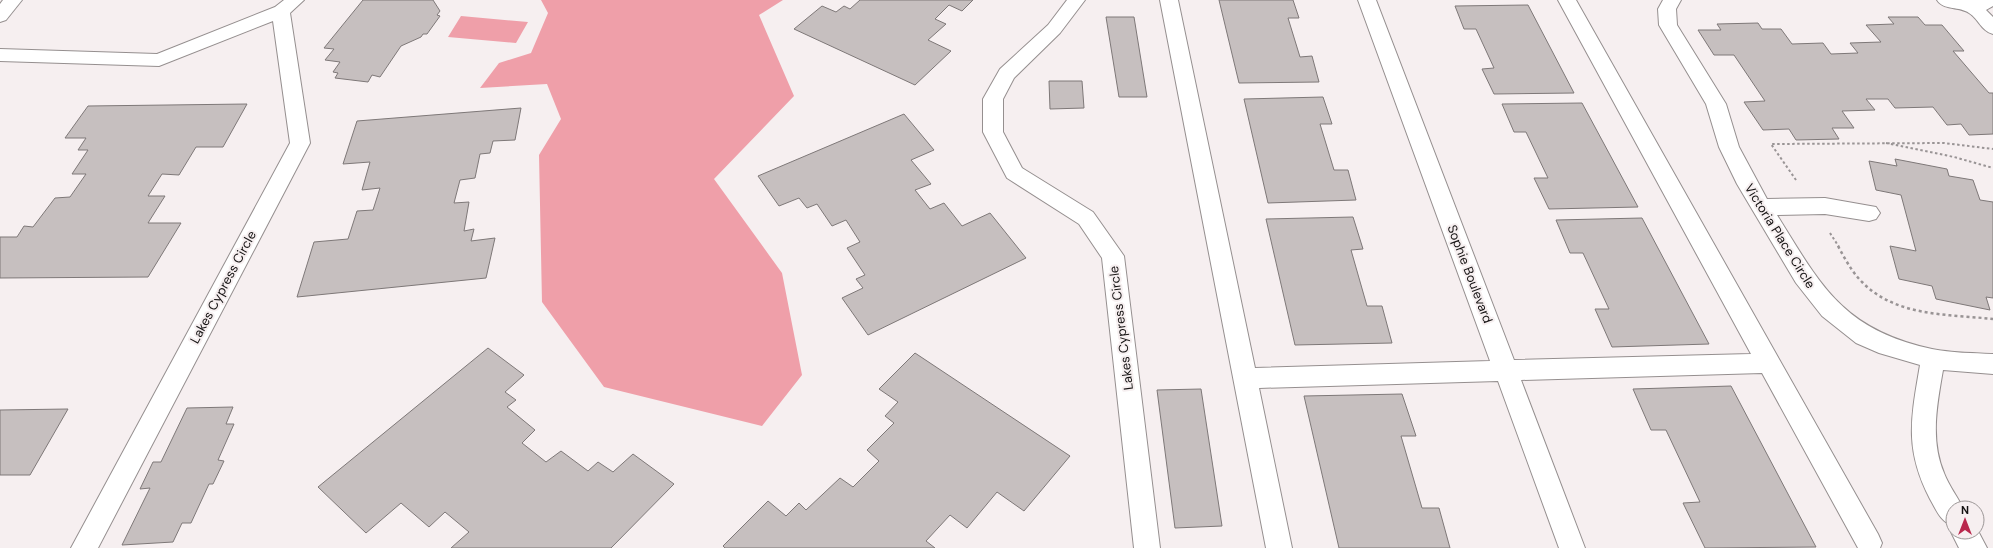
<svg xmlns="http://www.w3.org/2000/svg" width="1993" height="548" viewBox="0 0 1993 548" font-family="'DM Sans',sans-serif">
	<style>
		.water { fill: #ef9fa9 }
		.building { fill: #c6bfbf; stroke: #7e7878 }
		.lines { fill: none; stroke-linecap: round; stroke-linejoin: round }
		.minor-casing { stroke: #958f8f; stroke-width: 2 }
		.major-casing { stroke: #958f8f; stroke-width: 2 }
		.path-far1 { stroke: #999495; stroke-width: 2; stroke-dasharray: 2.5 2.5; stroke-linecap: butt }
		.path { stroke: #999495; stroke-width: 2.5; stroke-dasharray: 3 3; stroke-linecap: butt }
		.minor { fill: #fff; fill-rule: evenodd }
		.major { fill: #fff; fill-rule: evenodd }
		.labels { text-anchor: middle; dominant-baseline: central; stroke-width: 4; stroke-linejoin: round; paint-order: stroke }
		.street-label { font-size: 13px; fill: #141212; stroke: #f6eff0 }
	</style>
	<rect width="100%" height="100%" fill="#f6eff0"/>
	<path class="water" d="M541,0h242l-24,15 35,81 -80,83 68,94 20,102 -40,51 -158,-39 -62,-85 -3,-147 22,-36 -14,-35 -67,4 19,-25 32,-10 17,-40z
		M461,16l67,6 -12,21 -68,-6z"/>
	<path class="building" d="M363,0h70l7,11 -3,4 3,1 -13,18h-4l-2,3 -20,9 -21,31 -8,-2 -4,7 -33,-4 3,-5 -5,-1 7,-10 -15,-2 9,-11 -10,-1z
		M860,0h113l-11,11 -13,-6 -14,14 11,5 -18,16 23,11 -36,34 -121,-56 28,-23 14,6 8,-6 6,3z
		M1219,0h74l6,18h-11l12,39 12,-1 7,26 -80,1z
		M1528,5l46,88 -80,1 -12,-25 12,-1 -18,-39h-12l-9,-23z
		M1106,17h28l13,80h-28z
		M1888,17h30l7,8h17l22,26h-11l36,42h4v41l-24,1 -8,-11 -14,1 -14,-18 -38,1 -7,-9h-22l9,11 -33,1 12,17h-22l7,11 -43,1 -7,-11 -26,1 -19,-28 21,-1 -31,-46h-20l-16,-25h23l-4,-6 41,-1 4,6h19l11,15 31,-1 8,11 27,-1 -8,-10 31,-1 -15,-17 28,-1z
		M1049,81h33l2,27 -34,1z
		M1323,97l9,27h-12l14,46h14l8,30 -88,3 -24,-104z
		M1582,103l56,104 -89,2 -15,-31h14l-22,-46h-12l-12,-28z
		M247,104l-24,43h-27l-17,28 -17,-1 -14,22h17l-17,27h33l-33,54 -148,1v-41h17l7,-11 9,1 22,-29 15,-1 16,-23h-14l16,-24h-10l8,-12h-21l23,-32z
		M521,108l-6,32 -22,1 -3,12 -10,1 -5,24 -15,2 -6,23 15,-1 -5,29 10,-2 -3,12 24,-3 -9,40 -189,19 17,-55 34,-3 9,-28 16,-1 7,-22 -18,2 8,-28 -27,2 14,-43z
		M904,114l30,36 -23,10 20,24 -16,6 15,19 14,-6 18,23 28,-13 36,45 -158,77 -26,-37 21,-10 -7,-9 9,-4 -18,-27 13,-6 -14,-22 -14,6 -15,-22 -10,4 -8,-10 -20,8 -21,-30z
		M1895,159l52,10 2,7 24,4 7,20 13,2v96l-7,-1 4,13 -54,-11 -4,-13 -33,-7 -9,-33 26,5 -15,-56 -25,-5 -7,-29 28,5z
		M1353,217l10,32 -12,1 16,56h15l10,37 -97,2 -29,-126z
		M1642,218l67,126 -97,3 -17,-38h14l-26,-56h-13l-14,-33z
		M488,348l36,27 -19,17 11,8 -9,7 28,23 -13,13 24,19 15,-11 27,20 10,-9 15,10 20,-18 41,30 -63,64h-160l18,-16 -24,-20 -16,15 -28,-24 -35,30 -48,-46z
		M915,353l155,103 -46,55 -27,-19 -30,36 -17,-13 -24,26 9,7h-210l-2,-2 45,-45 18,15 13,-13 7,7 34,-32 13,9 26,-26 -12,-11 27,-27 -9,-7 13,-14 -19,-13z
		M1731,386l85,161 -111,1 -22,-45 17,-1 -34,-72h-15l-18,-41z
		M1201,389l21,137 -47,2 -18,-138z
		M1402,394l14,42h-15l21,72h17l11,40h-111l-35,-152z
		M233,407l-7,17h8l-16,36 6,1 -11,23h-4l-18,39h-9l-9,19 -51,3 28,-57 -10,1 13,-27h8l26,-54z
		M68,409l-38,66h-30v-65z"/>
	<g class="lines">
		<defs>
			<path id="minor" d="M284,0h20l-14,13 20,130 -212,405h-27l219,-405 -17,-122 -114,45 -159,-5v-12l157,5 118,-47z
				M1067,0h18l-25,33 -46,45 -11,21v33l19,36 71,44 31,44 36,292h-26l-32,-290 -23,-34 -72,-46 -24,-46v-33l17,-30 48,-44z
				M1160,0h18l77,368 235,-7 -132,-361h18l138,360 237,-6 -193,-354h18l302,534 4,9 -2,5h-22l-96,-175 -241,7 64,168h-26l-61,-167 -239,7 33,160h-26z
				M1663,0h18l-5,9 1,16 49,79 13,43 28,52 58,-1 51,9 4,6 -4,6 -7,2 -44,-7 -48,1c44,71 66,115 155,134 19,4 41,4 61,5v20l-50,-4c-6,34 -13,70 1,103 5,13 13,23 19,35h-10v18c-13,-5 -16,-15 -23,-27 -26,-50 -19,-81 -10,-134l-41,-12 -23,-10 -34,-27 -26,-33 -59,-99 -18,-37 -13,-43 -47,-79 -1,-16z
				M1937,0h56v6l-7,4 7,7v17c-12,-3 -14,-15 -24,-21 -9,-7 -25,-2 -32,-13z
				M1953,527v5h24v-3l10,19h-28l-8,-16z"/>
			<path id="major" d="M3,0h19l-16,20 -6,2v-18z"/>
		</defs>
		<use href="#minor" class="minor-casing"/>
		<use href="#major" class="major-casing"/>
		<path class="path-far1" d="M1886,143l68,14 39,11
			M1796,180l-25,-36 173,-1 49,6
			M1830,233l9,14"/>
		<path class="path" d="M1838,246c7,13 14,26 24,36 34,35 86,32 131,37"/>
		<use href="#minor" class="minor"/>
		<use href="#major" class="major"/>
	</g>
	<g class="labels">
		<g class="street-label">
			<text transform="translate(1780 236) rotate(58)">Victoria Place Circle</text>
			<text transform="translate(1470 274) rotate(69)">Sophie Boulevard</text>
			<text transform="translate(223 287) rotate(-62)">Lakes Cypress Circle</text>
			<text transform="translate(1121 328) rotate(-97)">Lakes Cypress Circle</text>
		</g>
	</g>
	<g transform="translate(1965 520)"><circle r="19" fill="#f6eff0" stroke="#9c9797"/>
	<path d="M0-3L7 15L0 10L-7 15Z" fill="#b9284d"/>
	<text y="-6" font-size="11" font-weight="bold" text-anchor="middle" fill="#141212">N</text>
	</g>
</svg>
